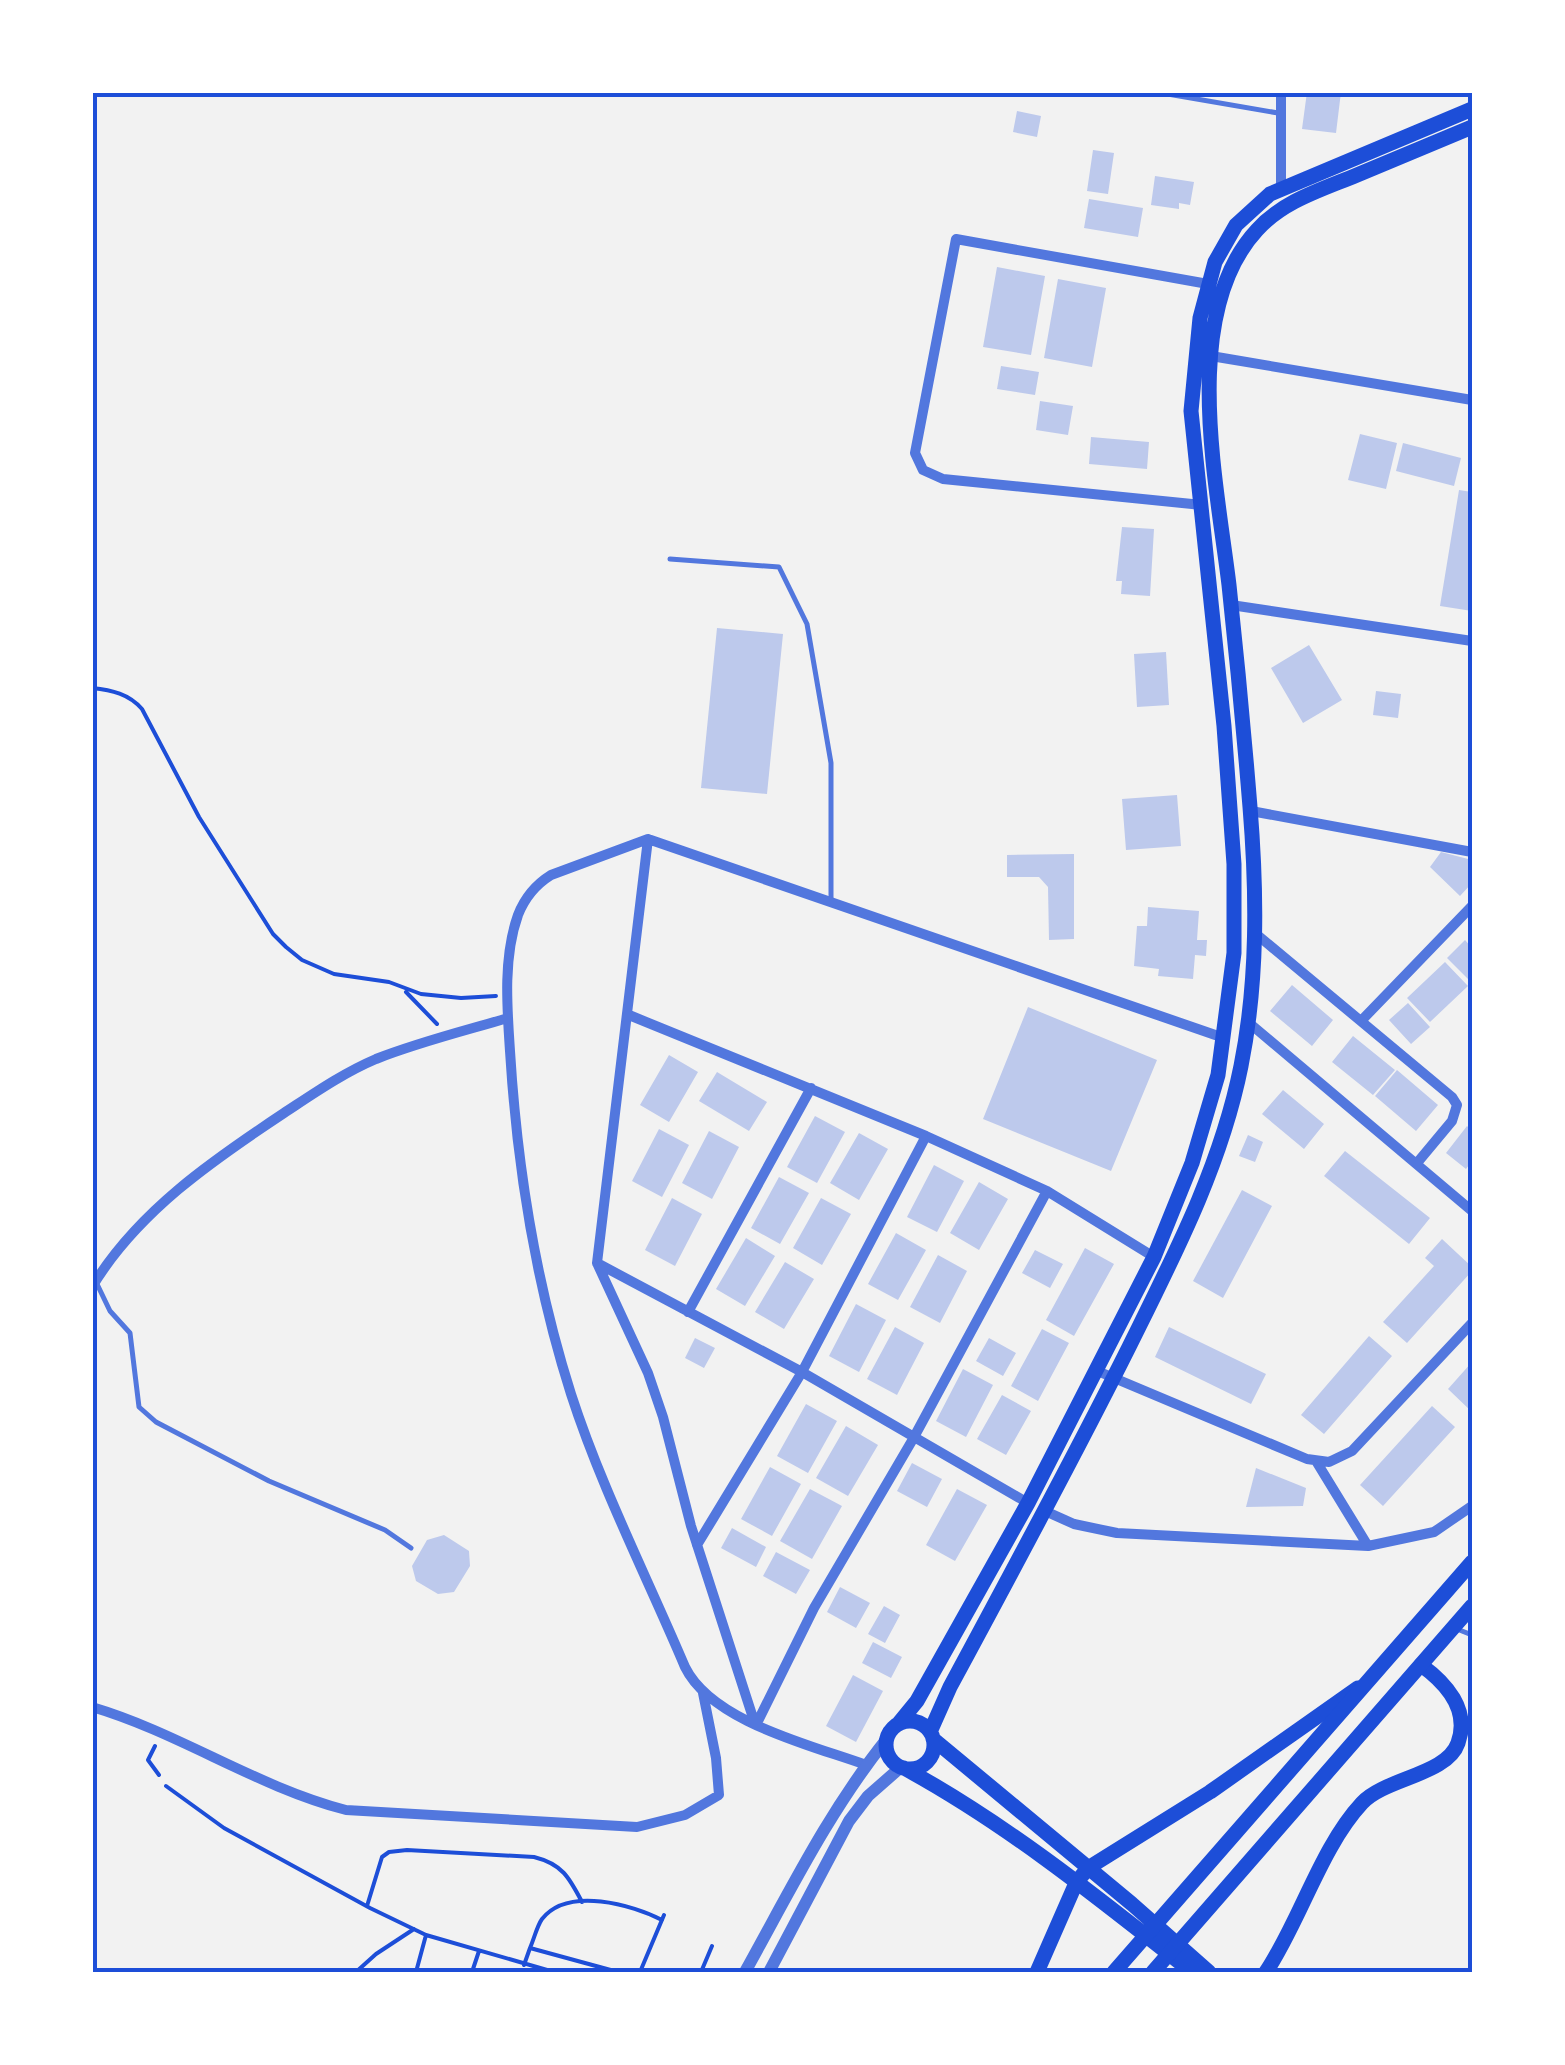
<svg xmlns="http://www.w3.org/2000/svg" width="1565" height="2065" viewBox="0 0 1565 2065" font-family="'Fira Sans Condensed',sans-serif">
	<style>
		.building { fill: #bdc9ec }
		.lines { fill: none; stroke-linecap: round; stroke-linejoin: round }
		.path { stroke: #1d4ed8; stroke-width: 4 }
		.service { stroke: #5277de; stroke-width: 5 }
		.minor { stroke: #5277de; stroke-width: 10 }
		.tertiary { stroke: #5277de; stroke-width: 12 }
		.primary { stroke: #1d4ed8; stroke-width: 15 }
		.trunk { stroke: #1d4ed8; stroke-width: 15 }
		.neatline { fill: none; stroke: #1d4ed8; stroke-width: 4 }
	</style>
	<rect width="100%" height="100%" fill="#f2f2f2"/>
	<path class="building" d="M1307,92h34l-5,41 -34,-4z
		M1017,111l24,5 -4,21 -24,-5z
		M1093,150l21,3 -6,41 -21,-3z
		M1155,176l39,6 -4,23 -11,-2v6l-28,-4z
		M1089,199l54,9 -5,29 -54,-9z
		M997,267l48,9 -14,79 -48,-8z
		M1058,279l48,9 -14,79 -48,-9z
		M1001,366l38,6 -4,23 -38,-6z
		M1040,401l33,5 -5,29 -32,-5z
		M1360,434l37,9 -11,46 -38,-9z
		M1091,437l58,5 -2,27 -58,-5z
		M1403,443l58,15 -7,28 -58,-15z
		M1459,490l13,2v119l-32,-5z
		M1122,527l32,2 -4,67 -29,-2 1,-13h-6z
		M717,628l66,6 -16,160 -66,-6z
		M1309,645l33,55 -39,23 -32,-55z
		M1166,652l3,53 -32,2 -3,-53z
		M1376,691l25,3 -3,24 -25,-3z
		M1177,795l4,51 -55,4 -4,-51z
		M1441,852l31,8v23l-12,13 -30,-29z
		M1074,854v85l-25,1 -1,-53 -9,-10h-32v-22z
		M1148,907l51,4 -2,29h10l-1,16 -11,-1 -2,24 -35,-3 1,-7 -25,-3 3,-40h10z
		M1465,940l7,8 -1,34 -24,-24z
		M1445,962l23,24 -38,36 -23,-24z
		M1292,985l41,35 -21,26 -42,-35z
		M1408,1003l22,24 -19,17 -22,-24z
		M1028,1007l129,53 -46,111 -128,-52z
		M1353,1036l42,34 -22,25 -41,-33z
		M669,1055l29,17 -29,50 -29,-17z
		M1397,1070l41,35 -22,26 -41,-35z
		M717,1072l50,30 -18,29 -50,-30z
		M1283,1090l41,34 -20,25 -42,-35z
		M815,1116l30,16 -28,51 -30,-16z
		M1467,1126l5,5v30l-6,8 -20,-16z
		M659,1129l30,16 -27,52 -30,-16z
		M709,1131l30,16 -27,52 -30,-16z
		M859,1133l29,16 -29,51 -29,-17z
		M1248,1135l15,7 -8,20 -16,-6z
		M1345,1151l85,67 -21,26 -85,-68z
		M934,1165l30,16 -27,51 -30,-15z
		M779,1177l30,16 -29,51 -29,-16z
		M979,1182l29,17 -29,51 -29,-17z
		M1242,1190l30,16 -49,92 -30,-17z
		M672,1198l30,16 -27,52 -30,-16z
		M821,1198l30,16 -29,51 -29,-17z
		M896,1233l30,17 -28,50 -30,-16z
		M746,1238l29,18 -30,50 -29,-17z
		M1442,1239l30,28v4l-65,72 -24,-21 51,-56 -9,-8z
		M1085,1248l29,16 -40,72 -28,-16z
		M1035,1250l28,14 -13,24 -28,-15z
		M938,1255l29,16 -27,52 -30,-16z
		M785,1262l29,17 -30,50 -29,-17z
		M856,1304l30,16 -27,52 -30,-16z
		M895,1327l29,16 -27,52 -30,-16z
		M1169,1327l97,47 -15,30 -96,-47z
		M1042,1329l27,14 -31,58 -27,-15z
		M1369,1336l23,20 -68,78 -23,-19z
		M695,1338l20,10 -11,20 -19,-10z
		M989,1338l27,15 -13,23 -27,-15z
		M1472,1362v50l-24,-23z
		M963,1369l30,16 -27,52 -30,-16z
		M1002,1395l29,16 -25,44 -29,-16z
		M806,1404l31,17 -29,52 -31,-17z
		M1432,1406l23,21 -72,79 -23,-21z
		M846,1426l32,19 -30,51 -32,-18z
		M912,1463l30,16 -15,28 -30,-16z
		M770,1467l31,17 -29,52 -31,-17z
		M1256,1468l50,20 -3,18 -57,1z
		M810,1489l32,17 -30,53 -32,-18z
		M957,1489l30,16 -32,56 -29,-16z
		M732,1528l34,19 -10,20 -35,-19z
		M444,1535l25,16 1,15 -16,26 -16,2 -22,-13 -4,-15 15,-26z
		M776,1552l34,18 -14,24 -33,-18z
		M840,1587l30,16 -14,25 -29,-16z
		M884,1606l16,9 -15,28 -17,-9z
		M873,1642l29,15 -11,21 -29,-15z
		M853,1675l30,16 -27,51 -30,-16z"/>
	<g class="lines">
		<path class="path" d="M92,688c20,2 37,6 50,21l57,108 74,117 13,13 16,13 32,14 55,8 32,12 40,4 35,-2
			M406,992l31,32
			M155,1746l-7,14 11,15
			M166,1786l58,42 146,80 56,27 128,37
			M367,1906l15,-49 7,-5 18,-2 127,7c28,7 35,20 48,45
			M530,1948c4,-9 7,-22 12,-29 26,-33 91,-14 120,1
			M524,1965l6,-17 88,24
			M356,1972l20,-18 38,-25
			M416,1972l10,-37
			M472,1972l7,-21
			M640,1972l24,-57
			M701,1972l11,-26"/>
		<path class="service" d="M1156,92l122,21
			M670,559l109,8 28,57 24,139v136
			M97,1284l13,27 20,22 9,74 17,15 113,59 116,49 26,18
			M1457,1629l15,6"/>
		<path class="minor" d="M1281,187v-95
			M1211,356l261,44
			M1202,505l-259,-26 -20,-9 -8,-17 41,-214 252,45
			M1231,605l241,36
			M1251,811l221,41
			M648,839l-51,424 205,109 226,131
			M1255,933l197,164 5,8 -5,16 -35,42
			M629,1015l297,121 121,55 107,66
			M1361,1021l111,-115
			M1248,1022l224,189
			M597,1263l51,110 15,44 28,109 64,198
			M92,1287c45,-75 121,-127 192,-174 29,-19 59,-40 92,-54 43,-17 88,-28 132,-41
			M688,1312l123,-224
			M1095,1370l212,89 22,3 23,-11 120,-128
			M1316,1461l52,85
			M1045,1511l29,13 43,9 251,13 66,-14 38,-26
			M697,1545l105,-173 124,-236
			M92,1707c88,26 165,80 254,103l291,17 48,-12 34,-20 -3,-37 -13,-65
			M756,1725l58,-117 99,-169 134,-248
			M866,1765c-55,-20 -154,-43 -181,-98 -38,-90 -84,-180 -114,-273 -35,-110 -54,-228 -61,-343 -3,-44 -7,-94 8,-136 7,-18 17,-30 33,-40l97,-36 576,199"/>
		<path class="tertiary" d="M745,1972c44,-79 84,-161 141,-232
			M769,1972l80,-151 19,-25 33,-29"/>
		<path class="primary" d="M886 1745a24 24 0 1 1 48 0a24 24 0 1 1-48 0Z
			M899,1723l18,-22 111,-198 126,-246 38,-94 26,-88 16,-122v-89l-10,-138 -33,-315 9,-93 15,-56 21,-37 34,-31 202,-85
			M930,1732l20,-45c61,-113 122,-226 179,-340 45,-91 92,-181 112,-281 17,-85 16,-173 9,-259 -6,-74 -13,-148 -21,-222 -12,-101 -50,-271 28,-355 26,-29 64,-40 100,-55 39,-16 77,-32 115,-48
			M933,1739l199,165 77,68
			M904,1768c103,56 197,132 288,204
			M1037,1972l39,-89 12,-15 122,-76 148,-104
			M1266,1972c34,-51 55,-125 96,-169 23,-25 85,-28 96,-60 12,-33 -12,-60 -37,-78"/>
		<path class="trunk" d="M1114,1972l358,-410
			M1153,1972l319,-366"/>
	</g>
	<rect width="1565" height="2065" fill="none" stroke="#ffffff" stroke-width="190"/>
	<rect x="95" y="95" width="1375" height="1875" class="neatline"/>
</svg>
